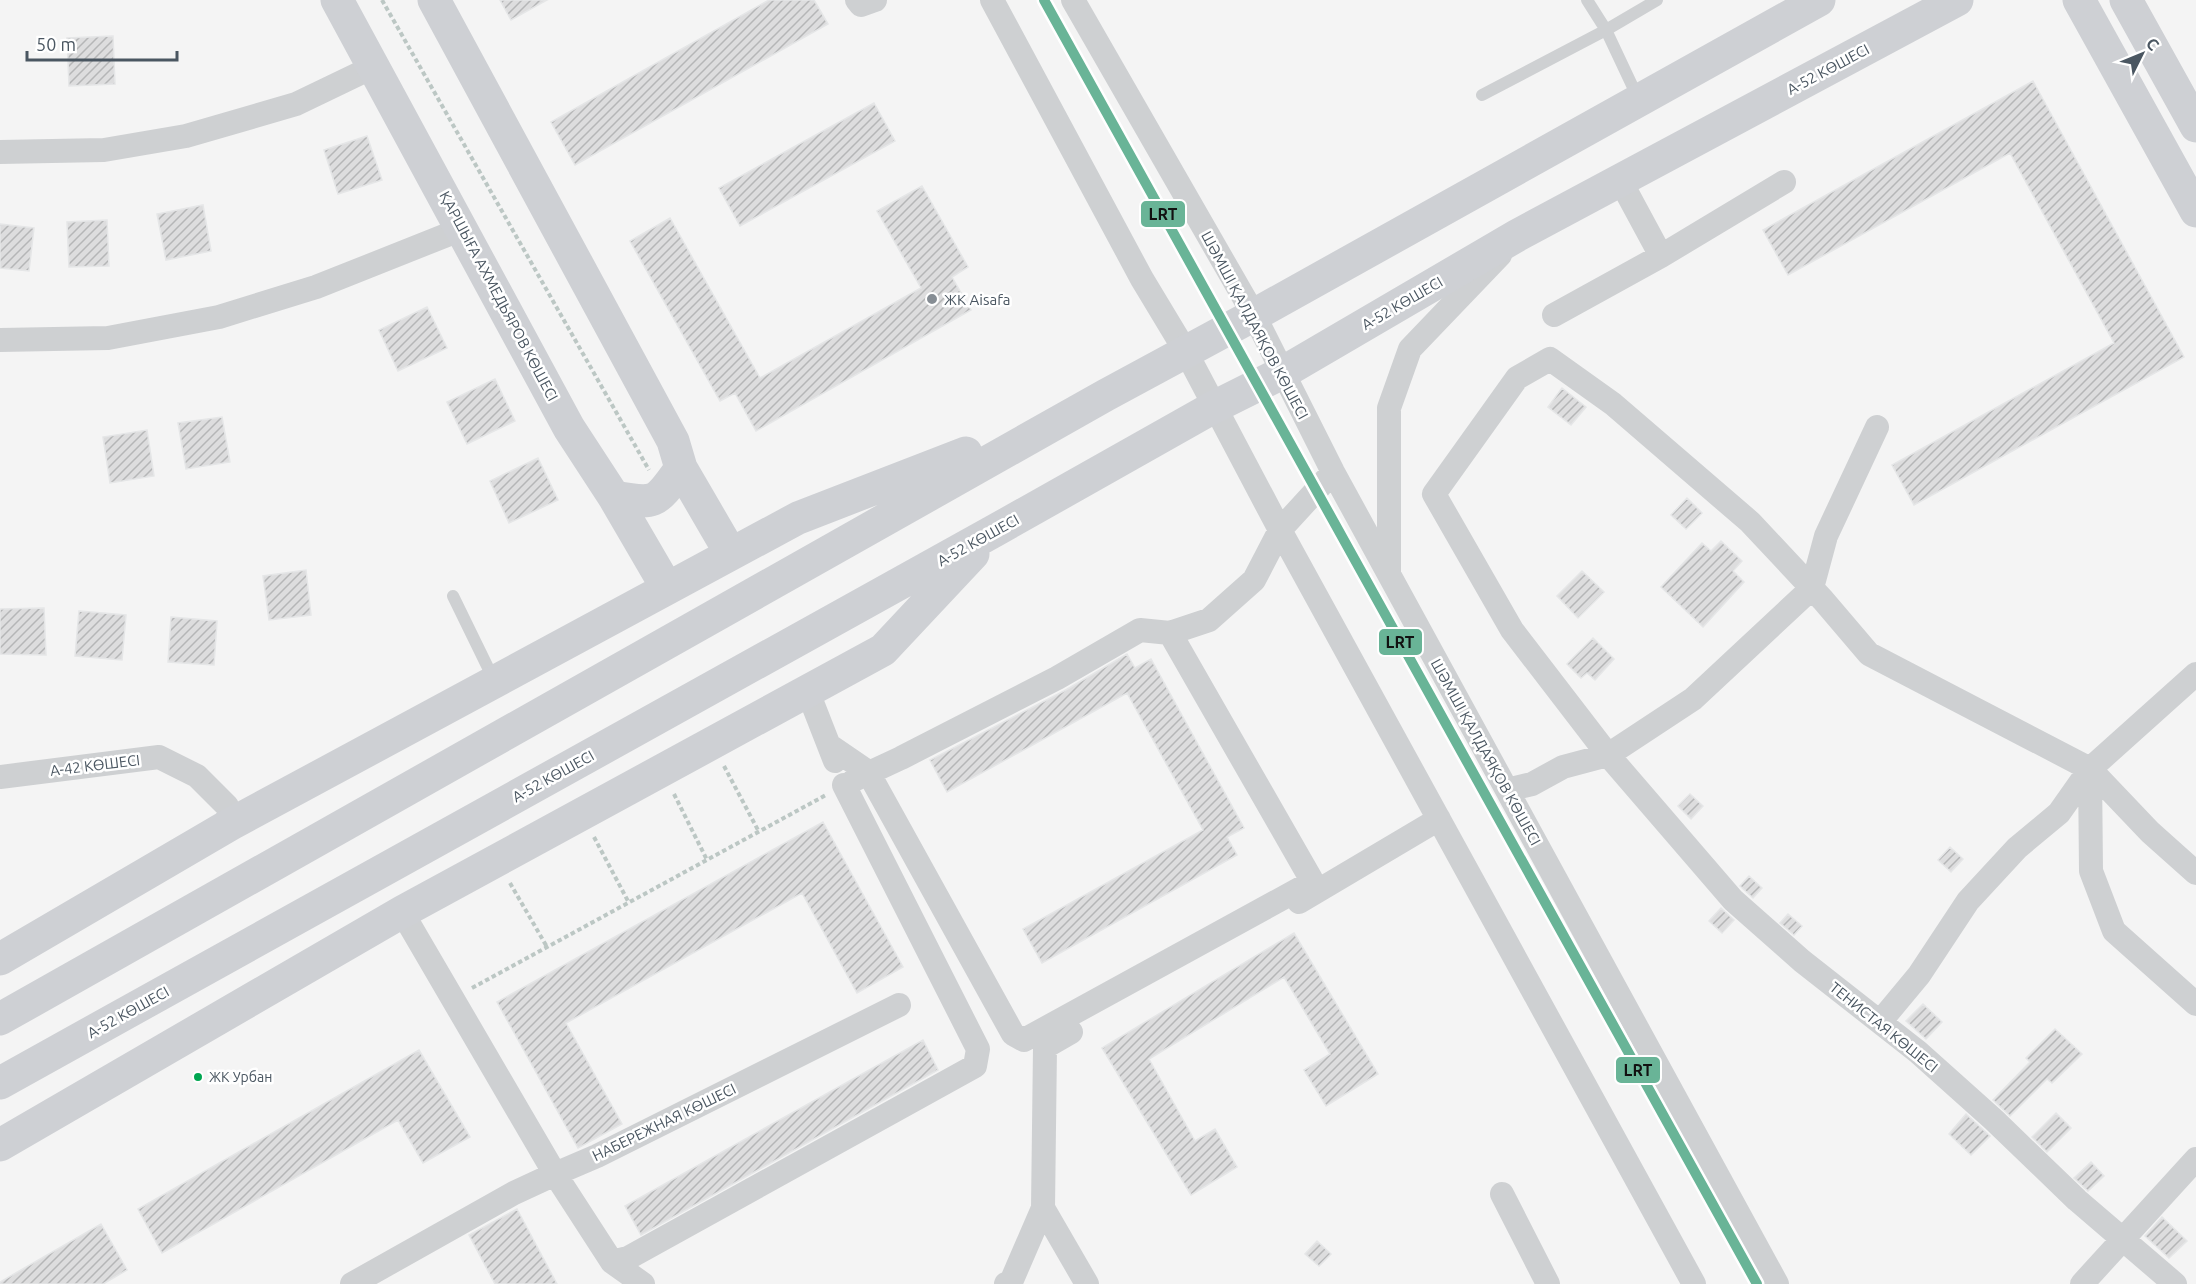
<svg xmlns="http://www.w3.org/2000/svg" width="2196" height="1284" viewBox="0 0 2196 1284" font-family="Ubuntu,sans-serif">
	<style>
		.building { fill: url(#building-hatch); stroke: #e5e6e7; stroke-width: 1.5 }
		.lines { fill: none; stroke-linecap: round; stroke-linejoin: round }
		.path { stroke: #bcc7c4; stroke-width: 4; stroke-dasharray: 4.5 3; stroke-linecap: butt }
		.lane { stroke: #ced0d2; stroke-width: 12 }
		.street { stroke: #ced0d2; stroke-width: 24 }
		.secondary { stroke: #ced0d4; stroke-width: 33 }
		.rail-1-casing { stroke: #fff; stroke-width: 15 }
		.rail-1 { stroke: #69b497; stroke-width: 10 }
		.poi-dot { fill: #868d94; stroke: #fff; stroke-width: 2 }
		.bus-dot { fill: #00a651; stroke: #fff; stroke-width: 2 }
		.labels { text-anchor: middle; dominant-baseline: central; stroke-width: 5; stroke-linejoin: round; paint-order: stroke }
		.bus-label { font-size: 14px; fill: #4a5661; stroke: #fff; text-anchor: start }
		.street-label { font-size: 15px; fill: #4a5661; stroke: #fff }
		.poi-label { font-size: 15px; fill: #4a5661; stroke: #fff; text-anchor: start }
		.line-badge { stroke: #fff; stroke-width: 2 }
		.pale-badge-label { font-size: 16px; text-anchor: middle; font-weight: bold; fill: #111 }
	</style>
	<defs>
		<pattern id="building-hatch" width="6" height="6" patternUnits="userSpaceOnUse" patternTransform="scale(1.5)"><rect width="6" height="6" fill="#ddddde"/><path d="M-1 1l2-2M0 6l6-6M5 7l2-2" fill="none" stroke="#b5b6b7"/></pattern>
	</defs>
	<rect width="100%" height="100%" fill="#f4f4f4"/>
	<path class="building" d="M500,0h47l-36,20z
		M769,0h45l14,24 -253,141 -24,-43z
		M113,36l2,48 -46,2 -2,-48z
		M2033,81l151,276 -270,148 -22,-40 222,-122 -104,-190 -222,122 -25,-45z
		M874,103l21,38 -155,85 -21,-38z
		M367,136l15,44 -44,14 -14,-44z
		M922,186l46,81 -16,10 19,33 -215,121 -21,-38 -15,8 -90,-160 40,-23 90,160 161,-90 -44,-77z
		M203,205l8,46 -45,9 -9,-46z
		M107,220l2,46 -40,1 -2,-45z
		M0,224l34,4 -5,43 -29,-3z
		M427,307l20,41 -49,23 -19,-41z
		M495,379l20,42 -48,23 -20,-42z
		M1562,388l24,19 -15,18 -23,-18z
		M222,417l8,45 -44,7 -8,-46z
		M147,430l7,46 -44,7 -7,-46z
		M538,458l20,42 -49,23 -19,-42z
		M1687,498l15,15 -16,16 -15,-14z
		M1721,541l21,20 -9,10 11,11 -41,45 -42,-40 41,-44 9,8z
		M306,570l5,45 -42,5 -6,-44z
		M1582,571l22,21 -26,26 -21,-22z
		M44,608l2,47 -46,-1v-45z
		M79,611l47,4 -4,45 -47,-4z
		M171,617l46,4 -3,44 -46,-3z
		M1593,638l21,21 -19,21 -8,-7 -6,5 -14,-14z
		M1127,654l8,14 16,-9 93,169 -17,9 10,18 -195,108 -19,-34 180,-99 -76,-137 -180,99 -17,-32 134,-69z
		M1690,794l13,12 -12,13 -13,-13z
		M823,822l80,145 -46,26 -55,-100 -236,130 56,101 -44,24 -81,-146z
		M1950,847l13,12 -12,13 -13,-12z
		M1749,876l13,12 -9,10 -13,-12z
		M1721,908l13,12 -12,13 -13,-12z
		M1788,914l14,12 -8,9 -14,-12z
		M1294,933l84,141 -52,32 -22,-36 26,-16 -46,-77 -135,82 46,82 20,-12 22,38 -46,28 -89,-147z
		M1923,1004l19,18 -16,17 -20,-18z
		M2055,1029l27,25 -30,29 -5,-4 -37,37 -17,-16 37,-38 -4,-4z
		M923,1040l15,30 -297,165 -16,-29z
		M419,1050l51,87 -47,26 -25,-43 -236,133 -24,-44z
		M2056,1113l15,15 -24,24 -15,-15z
		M1966,1114l24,22 -19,19 -22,-21z
		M2091,1162l13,14 -16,15 -14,-13z
		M517,1209l40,75h-62l-26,-49z
		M2162,1217l25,24 -18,17 -24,-22z
		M101,1224l26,46 -24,14h-103v-2z
		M1317,1241l14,13 -12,12 -14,-12z"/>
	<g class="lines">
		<path class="path" d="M382,0l267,470
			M724,766l35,66
			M674,794l33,66
			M594,837l35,66
			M510,883l37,64
			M472,988l354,-193"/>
		<path class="lane" d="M1482,95l124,-65 -19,-30
			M1638,98l-32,-68 51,-30
			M453,596l41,84"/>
		<path class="street" d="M857,0l4,5 14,-5
			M992,0l150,279 44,73 94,178 414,754
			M1073,0l181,315 79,157 444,812
			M0,152l104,-2 82,-14 110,-32 79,-38
			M1620,180l41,76 123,-74
			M1554,315l107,-59
			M0,340l108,-2 111,-21 97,-30 146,-58
			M1389,573v-165l21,-59 90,-94
			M808,692l27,69
			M830,746l38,26 145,262 11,6 279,-153 8,-8 -141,-246
			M2090,769l1,102 23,60 82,73
			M2090,769l60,63 46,41
			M0,777l159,-20 38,19 30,30 4,18
			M854,780l47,-22 156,-80 83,-48 30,3 39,-13 45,-40 26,-50 53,-58
			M1507,790l25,-6 31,-17 45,-12 85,-56 119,-111 14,-52 51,-109
			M1299,902l140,-83
			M1880,1022l39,-47 49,-74 49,-53 42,-35 31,-44
			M1502,1194l46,90
			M1043,1208l44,76
			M612,1262l16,-4 347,-192 3,-17 -134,-264
			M352,1284l162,-91 41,-19 -153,-262
			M643,1284l-31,-22 -57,-88 42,-18 302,-151
			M1006,1284l5,-2 32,-74 2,-161 26,-15
			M2082,1284l114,-125
			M2175,1284l-98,-84 -83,-80 -76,-68 -116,-91 -69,-61 -125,-145 -96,-125 -78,-136 83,-116 33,-19 63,45 137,118 73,78 46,54 221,115 106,-95"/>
		<path class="secondary" d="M337,0l232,428 45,69 53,91
			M434,0l239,441 8,27 50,86
			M2079,0l117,211
			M2126,0l70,126
			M614,497c43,8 42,6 67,-29
			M0,959l231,-135 567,-306 168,-65
			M0,1019l1106,-624 148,-80 565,-315
			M0,1083l994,-552 220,-124 68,-34 236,-138 439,-235
			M0,1145l402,-233 481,-262 90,-96"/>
		<defs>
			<path id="rail-1" d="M1044,0l713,1284"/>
		</defs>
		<use href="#rail-1" class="rail-1-casing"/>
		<use href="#rail-1" class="rail-1"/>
	</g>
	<circle class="poi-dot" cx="932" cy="299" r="6"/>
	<circle class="bus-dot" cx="198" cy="1077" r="5"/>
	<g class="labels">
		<g class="bus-label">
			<text x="209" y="1077">ЖК Урбан</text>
		</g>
		<g class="street-label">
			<text transform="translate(1828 69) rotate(-28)">А-52 КӨШЕСІ</text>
			<text transform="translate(499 296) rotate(62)">ҚАРШЫҒА АХМЕДЬЯРОВ КӨШЕСІ</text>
			<text transform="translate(1402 303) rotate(-30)">А-52 КӨШЕСІ</text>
			<text transform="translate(1255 325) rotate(62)">ШӘМШІ ҚАЛДАЯҚОВ КӨШЕСІ</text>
			<text transform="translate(978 540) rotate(-29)">А-52 КӨШЕСІ</text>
			<text transform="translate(1486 752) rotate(61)">ШӘМШІ ҚАЛДАЯҚОВ КӨШЕСІ</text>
			<text transform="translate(95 765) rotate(-7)">А-42 КӨШЕСІ</text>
			<text transform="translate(553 776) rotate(-29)">А-52 КӨШЕСІ</text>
			<text transform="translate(128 1012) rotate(-29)">А-52 КӨШЕСІ</text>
			<text transform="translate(1884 1027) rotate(39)">ТЕНИСТАЯ КӨШЕСІ</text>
			<text transform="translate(664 1122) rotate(-26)">НАБЕРЕЖНАЯ КӨШЕСІ</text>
		</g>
		<g class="poi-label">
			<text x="944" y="299">ЖК Aisafa</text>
		</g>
	</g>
	<g class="line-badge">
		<rect x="1140" y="200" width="46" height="28" rx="6" fill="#69b497"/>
		<rect x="1378" y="628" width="45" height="28" rx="6" fill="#69b497"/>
		<rect x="1615" y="1056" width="46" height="28" rx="6" fill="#69b497"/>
	</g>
	<g class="pale-badge-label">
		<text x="1163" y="220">LRT</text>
		<text x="1400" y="648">LRT</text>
		<text x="1638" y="1076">LRT</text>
	</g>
	<g transform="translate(2142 54) rotate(47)" stroke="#ffffff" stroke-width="4.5" paint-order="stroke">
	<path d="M0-4.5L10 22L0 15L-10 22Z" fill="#4a5661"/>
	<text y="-9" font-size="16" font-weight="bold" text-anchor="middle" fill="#4a5661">С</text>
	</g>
	<path d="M27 51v9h150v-9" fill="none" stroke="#4a5661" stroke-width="3"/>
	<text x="36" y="51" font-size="18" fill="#4a5661" stroke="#ffffff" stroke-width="4.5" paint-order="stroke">50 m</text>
</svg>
